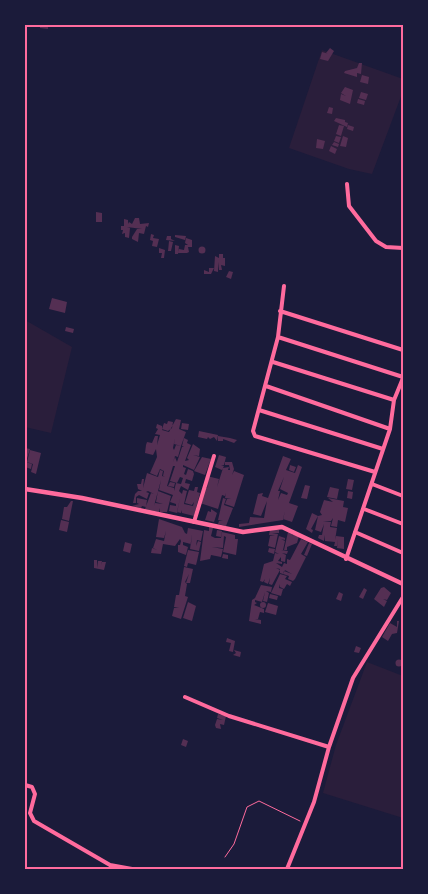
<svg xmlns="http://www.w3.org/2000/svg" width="428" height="894" viewBox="0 0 428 894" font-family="'Nunito Sans',sans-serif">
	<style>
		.green { fill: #2a1e3b }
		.building { fill: #542f53; fill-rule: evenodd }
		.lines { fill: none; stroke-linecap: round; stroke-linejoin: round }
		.path { stroke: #ff6b9d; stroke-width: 1 }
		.minor { stroke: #ff6b9d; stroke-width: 4 }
		.tertiary { stroke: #ff6b9d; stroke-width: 4.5 }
		.neatline { fill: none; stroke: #ff6b9d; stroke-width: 2 }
	</style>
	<rect width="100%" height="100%" fill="#1b1b3a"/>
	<path class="green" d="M322,50l81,29v12l-31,83 -23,-5 -60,-21z
		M25,320l47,27 -21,86 -26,-6z
		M367,662l36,14v142l-80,-25 13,-48z"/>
	<path class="building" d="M40,25h8v4l-8,-1z
		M330,48l4,3 -6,10 -8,-2 2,-7 7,2 -3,-1z
		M359,63h3l-1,11 -4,-1v4l-13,-4 1,-2 12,-3z
		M362,75l7,2 -1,7 -8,-2z
		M345,87l8,3 -3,14 -10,-4 1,-6 5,2 -5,-3z
		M361,92l7,2 -2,6 -7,-2z
		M358,99l7,2 -1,4 -7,-2z
		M329,107l4,1 -1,6 -5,-1z
		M336,118l9,2v2l3,1 -1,4 -13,-6z
		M339,125l5,1 -3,10 -5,-2z
		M348,125l6,2 -1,4 -6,-2z
		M336,136l5,1 -2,6 -5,-2z
		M343,136l5,2 -2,9 -6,-1z
		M317,139l8,2 -2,8 -7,-1z
		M334,142l5,2 -1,3 -6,-2z
		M331,146l6,3 -2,5 -6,-3z
		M96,212l6,1v9h-6z
		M135,218h4l1,6 9,-1 -1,4 -2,-1 -2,8 -5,-1 -1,9 -6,-3v-2l5,-8h5l-15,-2 3,1 -1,10 -4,-1v-4l-3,1 1,-4h-2v-4h3v-7l4,1v4l1,-2 3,2z
		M151,234l3,1 -1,3 6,1 -2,8 -5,-1 1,-5 -3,-1z
		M175,235l11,1 -1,4 -10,-3z
		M167,236h4v3l4,2 -9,-1z
		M186,238l6,2v7h-4l1,5 -2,1h-9l1,-4 5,1 1,-5h3l-3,-2z
		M169,241l4,1 -2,9h-3z
		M175,245l4,1 -1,8h-3z
		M198.5 250a3.5 3.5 0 1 1 7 0a3.5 3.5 0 1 1-7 0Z
		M159,248l6,2 -1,8h-3l1,-5h-3z
		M219,254h4v4h2v8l-4,-1 1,5h-3l-1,-8v10l-4,-1 1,-15 4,2z
		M209,268h5l-3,6h-7v-4l5,2z
		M229,271l4,1 -2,7 -5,-2z
		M52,298l15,4 -2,11 -16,-4z
		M66,327l8,2 -1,4 -8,-2z
		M176,419l5,1 -2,9 7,3 -5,14 -7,-2 1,-6 -2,10 1,2 2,-5 5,1 -3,11 -3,-1 -2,6 2,-5 2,5 5,-15h2l-2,-1 2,-8 4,2 -1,3 4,2 -6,16 4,-1 -2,-2 6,-14 7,5 -1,7 -6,-1 7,2 -6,13 -11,-5v2l3,1 -2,6 2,1 2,-6 5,2 1,3 -2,7 -6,-2 -1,4 5,1 -2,6 -7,-4 -2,5 3,3 1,-4 4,1 -3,13 9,2 1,-4 -2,3 -7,-2 4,-13 5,1 1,-4h3l-1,5 3,1 -6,23 -12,-3v-3l-1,3 -4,-1 3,-14 -3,15 -8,-2 1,-6 6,1v-2l-6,-2 3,-7 -14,-5 2,-10 -7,26 1,-3 8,1 -7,-2 2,-11 13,5 -4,16h-7v-4l-1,4 -14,-3 6,-16 3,1 -6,-3 -2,1 3,1 -2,6 -8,-4 -3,2v6h-3l2,-9 3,-3h4l-4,-2 -1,-5h4l1,-5h2l-1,9 4,-15 11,4 2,-7 3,1 -1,5 3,1 -2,-1 1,-5 -4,-2 -3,7 -7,-3 7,-16 -1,-8 -3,6 -8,-2 1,-8 1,-3 5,1 3,-7h3l-1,9 3,-10 -5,-1 3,-5 -2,-1 1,-4 5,2v4l7,2zM173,466h2l-5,15 7,2 3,-6 3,1 -2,6 -5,-1 -2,8v-3l-7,-2z
		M168,421l5,1 -1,6 -4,3 -6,-2 2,-6 3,1z
		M182,423l7,1 -1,6 -7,-1z
		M199,431l19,4 -1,6 -3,-4 -4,2 -2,-2 -1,2 -9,-2z
		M218,436l12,2 7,2 -3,3 -11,-4v2h-5z
		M25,448l5,1 -4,13 6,2 -1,5 -6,-2z
		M30,450l11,3 -5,21 -5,-2 2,-8 -6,-2z
		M219,455l7,2 -2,8h-3l3,1 -2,4 -7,-3z
		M283,456l8,3 -5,11 9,3 3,-8 4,2 -13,36 9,3 -6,16 -9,-3 2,-8 -2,9 -44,7v-3l10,-1 1,-6 14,1 3,-17 -6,15 -8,-2 5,-20 5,-1 -1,3 6,2zM284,477l-4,12 8,4 -1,2 -6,-2 -3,7 2,-9h-2z
		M202,457l9,2 -6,16 -11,-4z
		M225,462h7l2,7 -2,6 2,-4 10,4 -10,32 -9,-3 2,-5h4l-6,-1 1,-5 -1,3 -3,-1 -4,14 -18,-6 5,-16 2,1 2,-6 -2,5h-3l3,-11 12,3 -2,8 6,-19 6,-1 -1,3h2l-1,-5h-4z
		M290,465l6,2 -2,5 -5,-2z
		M348,479l6,1 -2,10 -6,-1z
		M170,482l5,1 -1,4 -6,-1z
		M305,485l5,1 -3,13 -6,-1z
		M330,487l9,2 -2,10 -10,-2z
		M348,491l5,1 -1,7 -5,-1z
		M137,498l10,2 -1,7 -4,-1 -1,2 -9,-2 7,-2 -2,-1z
		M223,498l3,1 -2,6 9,3 -7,18 -8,-2 1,-3h4l-5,-1z
		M328,498l16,3 -1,6 5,1 -3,14 -7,-2 -1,7 -6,-1 2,-8 -2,3h-8l8,1 -1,5 7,1 -2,12 1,-4 8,1v12l-7,-1 1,-9 -1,7h-3l1,-4 -10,-1v-6l-1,6 -6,-3 1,-3h3l2,-11 -3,8 -6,-2 3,-14 4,-1 -2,-3 4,-12 9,2z
		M71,501h2l-4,20 -7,-2 2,-12h3z
		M211,509l6,4 -3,9 -9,-2 3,-9 3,1z
		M312,513l6,3 -7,13 2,1 -1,3 -6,-4z
		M159,519l23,8 3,6 2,1 1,-6 15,3 -2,10 -4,-1 -1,6 2,-5 3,1 -2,9 -9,-2 2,-15 -1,10 -8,-2v3l5,2 -2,8 -8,-3v-7h2l1,-4 -1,-2 -5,7 -12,-2 -2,10 -10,-1 1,-5 5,2 -4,-2 3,-9 8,2 2,-10 -2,7 -8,-1z
		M61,520l8,2 -2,10 -8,-2z
		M209,527l4,1 -2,8 4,2h6l1,-6 13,3v4h3l-2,16 -13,-3 3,-15 -2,-1 -1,12 -11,-1 11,2 -2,8 -10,-2 -1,4 -10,2 4,-31 5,1z
		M270,529l9,1v3h-7l6,1 -3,14 -7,-2 2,-10h5l-6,-1z
		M217,530l5,1 -1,6 -5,-1z
		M288,532l5,1 -1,3 2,-3 5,3 -2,7 -10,4v3h-3z
		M279,536l6,2v2l-4,-1 4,2 -2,9h-2l7,1 -1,3 -5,-1 4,2 -1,7 -4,-1v-4l-3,4 4,1v2l-6,-1 6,4 2,-4 3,1v-5l3,1 11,-21 7,3 -7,12 5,3 -11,22 -2,2 -5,-2 1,-3 -6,-2 1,-3 8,3 -7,-4 1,-2 -3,6 -3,-1v-4l-4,-1 4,2 -8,15 -3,-1 1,-6 -2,6 -4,-2 1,-3 -2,3 -3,-1 4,-17 9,-3 2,-8 4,1 -4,-2z
		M125,542l7,2 -2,9 -7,-2z
		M309,543l3,1 -5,12 -3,-1z
		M269,548l6,1 -1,5 -6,-2z
		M188,550l11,2 -2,9 -3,-1 3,1 -1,4 -8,-2 -1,4 -3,-1z
		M223,554l5,1v4l-6,-1z
		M94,560h3v8l1,-7h4l-1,4 1,-3h4l-2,8 -10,-2z
		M184,567l9,2 -3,14h-4l3,-9 -4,8 2,2 -2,12 3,1 -7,22 -9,-3 2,-8h5l-5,-1 2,-12h3z
		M280,574l7,2 -2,3 7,3 -2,4 -3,-2 -3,5 -4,-2v-3l-1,4 4,1 -2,7 -10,-3z
		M261,585l11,2 -1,5 -5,-1 3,2 -2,9 -4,-1 2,-9 -3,10 -7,-2v2l2,1 -3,2 10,4v4l-4,-1 -2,7h-3l6,1v4l-12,-3 3,-21 3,-2z
		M384,587l7,6 -4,7 -4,-1 4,2 -3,6 -10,-8 7,-11z
		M364,588l3,2 -4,9 -4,-2z
		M339,592l4,2 -2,7 -5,-2z
		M270,594l8,2 -1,4 -8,-2z
		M188,602l8,4 -4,15 -9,-3z
		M260 605a3 3 0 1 1 6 0a3 3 0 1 1-6 0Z
		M268,603l10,3 -2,9 -11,-3z
		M397,621h2l-2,12 -5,1 -4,7 -6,-4 8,-14 7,4z
		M227,638l8,3 -2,11 -4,-1 2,-8 -5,-1z
		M356,646l5,2 -2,5 -5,-1z
		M234,650l7,2 -1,5 -7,-2 3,-2z
		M395.5 663a3.5 3.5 0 1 1 7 0a3.5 3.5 0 1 1-7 0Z
		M218,714l8,2 -2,9 -4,-1 1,5 -5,-1 -1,-3 2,-6 6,1 -6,-2z
		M183,739l5,2 -2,6 -5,-2z"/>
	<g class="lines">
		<path class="path" d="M225,857l9,-13 13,-37 12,-6 41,20"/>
		<path class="minor" d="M347,184l2,22 27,35 10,6 17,1
			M284,286l-6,51 -25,94 2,5 120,36
			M280,311l123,39
			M278,337l125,40
			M273,362l121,38
			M266,386l124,43
			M259,410l124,39
			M372,484l31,12
			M364,509l39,15
			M194,522l20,-66
			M355,532l48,21
			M346,559l44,-130 4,-29 9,-22
			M185,697l44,19 100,31 24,-69 50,-81
			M25,785l7,2 3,7 -5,19 4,8 76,44 22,4
			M287,869l27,-67 15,-55"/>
		<path class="tertiary" d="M25,489l57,9 161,34 39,-5 121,57"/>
	</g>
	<rect width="428" height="894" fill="none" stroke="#1b1b3a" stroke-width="52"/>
	<rect x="26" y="26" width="376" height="842" class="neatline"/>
</svg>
